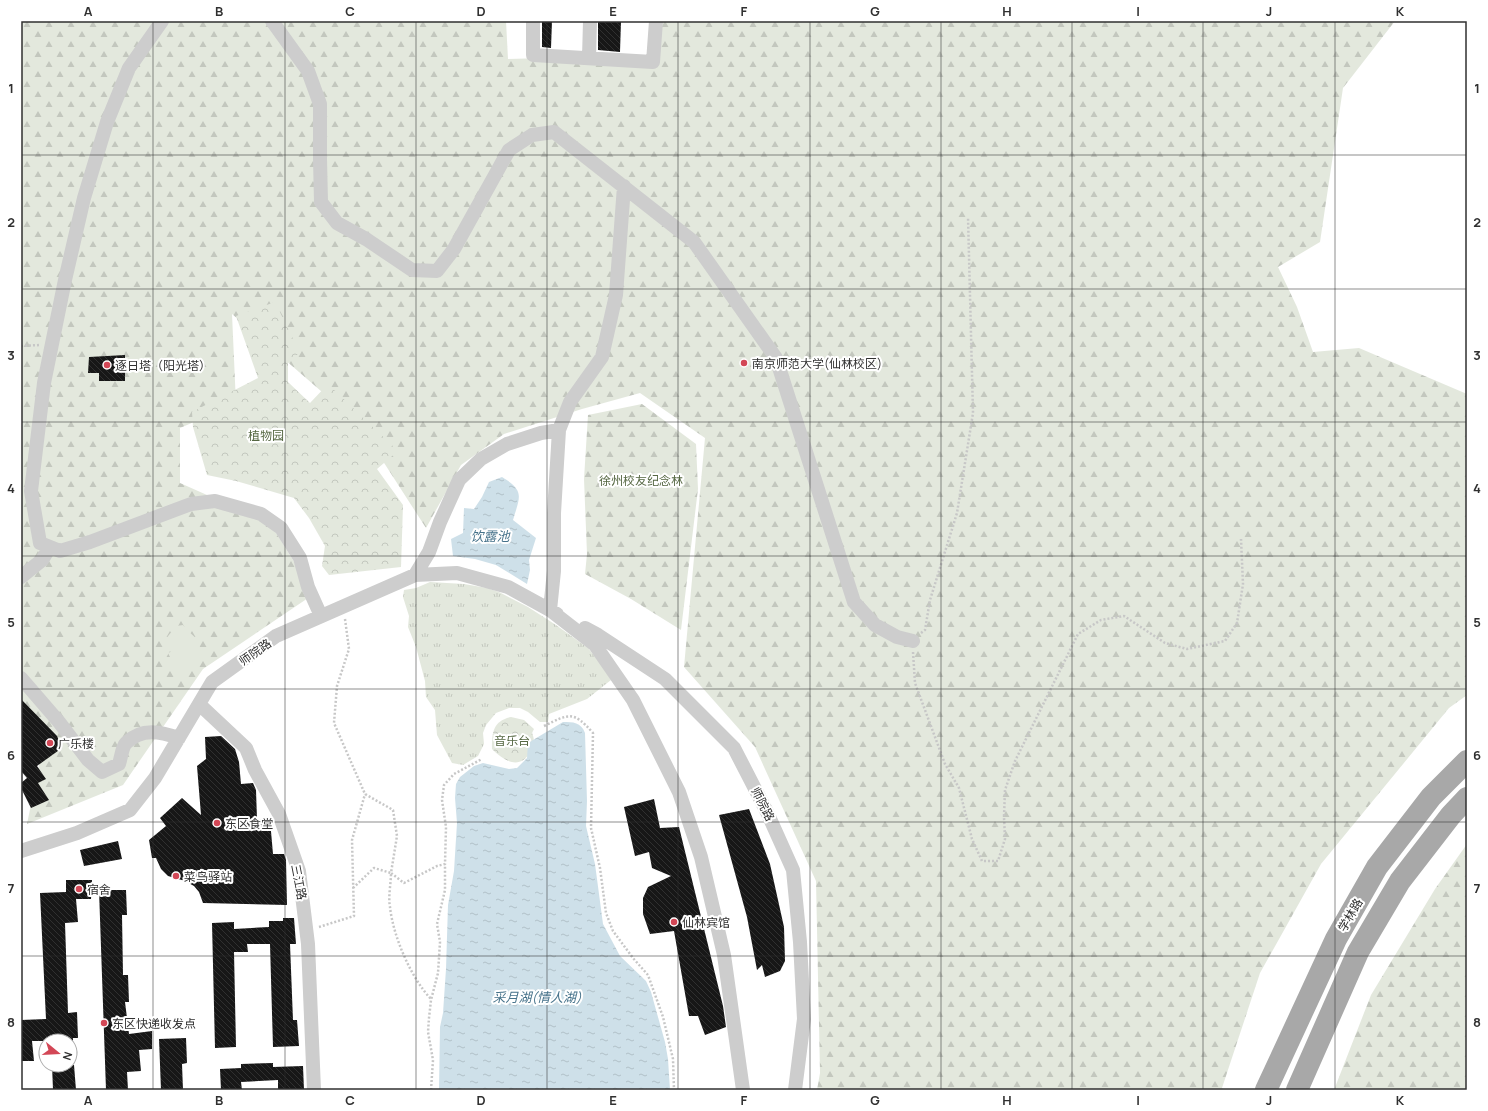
<svg xmlns="http://www.w3.org/2000/svg" width="1488" height="1111" viewBox="0 0 1488 1111" font-family="Manrope,'Noto Sans SC',sans-serif">
	<style>
		.grass { fill: url(#grass-tufts) }
		.forest { fill: url(#forest-firs) }
		.park { fill: url(#park-crowns) }
		.garden { fill: #e3e8dd }
		.water { fill: url(#water-ripples) }
		.building { fill: url(#building-back-hatch) }
		.lines { fill: none; stroke-linecap: round; stroke-linejoin: round }
		.path { stroke: #c7c7c7; stroke-width: 2.5; stroke-dasharray: 2 2; stroke-linecap: butt }
		.street { stroke: #cdcdcd; stroke-width: 14 }
		.primary { stroke: #a8a8a8; stroke-width: 22 }
		.grid { fill: none; stroke: #303030; stroke-width: 1; stroke-opacity: 0.55 }
		.poi-dot { fill: #d34756; stroke: #fff; stroke-width: 1.5 }
		.labels { text-anchor: middle; dominant-baseline: central; stroke-width: 4; stroke-linejoin: round; paint-order: stroke }
		.poi-label { font-size: 12px; fill: #303030; stroke: #fff; text-anchor: start }
		.park-label { font-size: 12px; fill: #556742; stroke: #fff }
		.street-label { font-size: 12px; fill: #303030; stroke: #fff }
		.water-label { font-size: 13px; font-style: italic; fill: #46728a; stroke: #fff }
		.neatline { fill: none; stroke: #303030; stroke-width: 1.5 }
		.grid-label { font-size: 13px; text-anchor: middle; font-weight: bold; fill: #303030 }
	</style>
	<defs>
		<pattern id="grass-tufts" width="24" height="20" patternUnits="userSpaceOnUse"><rect width="24" height="20" fill="#e3e8dd"/><path d="M3 7l-1-3M5 7V3M7 7l1-3M15 17l-1-3M17 17v-4M19 17l1-3" fill="none" stroke="#c3c7be"/></pattern>
		<pattern id="forest-firs" width="22" height="20" patternUnits="userSpaceOnUse"><rect width="22" height="20" fill="#e3e8dd"/><path d="M5 1l3.5 6h-7zM16 11l3.5 6h-7z" fill="#c3c7be"/></pattern>
		<pattern id="park-crowns" width="20" height="18" patternUnits="userSpaceOnUse"><rect width="20" height="18" fill="#e3e8dd"/><path d="M2 6a3 3 0 1 1 6 0M12 15a3 3 0 1 1 6 0" fill="none" stroke="#c3c7be"/></pattern>
		<pattern id="water-ripples" width="26" height="14" patternUnits="userSpaceOnUse"><rect width="26" height="14" fill="#cee0e9"/><path d="M2 4q2-2 4 0t4 0M15 11q2-2 4 0t4 0" fill="none" stroke="#b1c0c8"/></pattern>
		<pattern id="building-back-hatch" width="6" height="6" patternUnits="userSpaceOnUse"><rect width="6" height="6" fill="#171717"/><path d="M-1 5l2 2M0 0l6 6M5-1l2 2" fill="none" stroke="#303030"/></pattern>
	</defs>
	<rect width="100%" height="100%" fill="#fff"/>
	<path class="grass" d="M430,582l34,2 23,4 12,4 29,15 28,18 32,23 13,16 10,16 -24,19 -38,15 -1,8h-8l-12,-10 -8,-4h-11l-13,5 -10,12 -3,8 1,11 -6,12 -15,9 -11,-2 -15,-28 -2,-25 -9,-13 -1,-16 -9,-34 -8,-20 1,-11 -6,-19 1,-7 12,-2z"/>
	<path class="forest" d="M21,21h485l2,38 147,-4 3,-34h737l-52,67 -23,154 -42,25 19,40 16,45 46,-4 108,46v301l-18,13 -128,156 -61,109 -38,115 2,2h-407l3,-17 -4,-192 -61,-134 -71,-80 21,-229 -65,-45 -58,16 -78,25 -43,31 -35,63 -67,-104 -127,-110 4,90 -56,24v55l90,40 44,71 -111,75 -80,116 -96,39 20,-98 -26,-21z
		M642,404l54,40 2,45 -17,141 -50,-31 -46,-25 2,-20 -3,-75 4,-64z
		M1467,844v246h-133l37,-95 64,-106z"/>
	<path class="park" d="M275,302l25,51 -12,8v21l22,21 18,-19 70,67 -21,18 26,36 -2,62 -72,8 -7,-9 3,-20 -16,-28 -15,-20 -58,-17 -29,-6 -14,-48 -1,-15 66,-34 -22,-62z
		M511,717l13,3 10,9 -2,4c3,7 2,11 -1,18 -11,20 -27,10 -39,-2 0,-17 1,-28 19,-32z"/>
	<path class="garden" d="M183,625l4,5 11,10 5,20 -19,18 -11,-15 -5,-10 5,-2 -8,-11 11,-14z"/>
	<path class="water" d="M502,477c23,14 18,19 11,43l23,18 -7,22 1,10 -3,14 -31,-19 -21,-6 -22,-3 -2,-17 12,-6 1,-25 10,1 8,-12 7,-15z
		M563,722c10,0 18,0 22,11l2,68 -1,25 9,38 8,60 17,32 26,25 5,11 14,50 3,17 2,31h-231l1,-63 3,-14 3,-44 2,-64 6,-34 3,-48 -2,-25 1,-14 4,-7 14,-11 9,-3 26,6 8,-1 10,-10 1,-15z"/>
	<path class="building" d="M542,21h10l-1,27 -9,-1z
		M598,21h23l-1,31 -22,-2z
		M125,355v26h-26v-8h-11l1,-16z
		M21,699l36,37 5,12 -25,18 9,13 -8,4 11,17 -18,8 -10,-20v-5l6,-5 -6,-7z
		M221,736l14,13 4,13 2,22 12,-1 3,7 1,29 13,1 3,34h11l2,6 1,45 -84,-2 -4,-11 -5,-6 -9,-5 -17,-5 -7,-7 -5,-11h-4l-3,-18 17,-14 -6,-8 22,-20 19,17 -4,-49 9,-7 -1,-22z
		M654,799l6,29 19,-1 44,179 3,21 -21,8 -7,-19h-9l-15,-85 -24,3 -7,-20v-16l5,-11 23,-11 -19,-8 -3,-16 -14,4 -11,-49z
		M749,809l21,55 14,63 1,34 -5,10 -15,6 -3,-12 -5,5 -10,-53 -28,-102z
		M118,841l4,18 -38,7 -4,-16z
		M66,880h26l-1,19h-15l2,23 -13,1 3,90 9,-1 1,26h-5v3h-41l2,20h-13v-41l25,-1 -6,-126 26,-1z
		M99,890h27l1,25h-5l1,60h5l1,27h-4l4,32 23,-3v18l-13,1 2,21 -14,1 1,18h-22z
		M283,918h11l2,26h-6l3,76h4l2,26 -26,1 -3,-103h-23l1,8h-14l2,95 -21,1 -3,-125 22,-1v7l35,-2v-6h14z
		M186,1038l1,25 -5,1 1,26h-22l-2,-51z
		M273,1063v4l30,-1 1,24h-26v-10l-37,2 1,8h-21l-1,-21 21,-1v-4z
		M52,1065h22l2,25h-23z"/>
	<g class="lines">
		<path class="path" d="M21,346l19,-1
			M345,619l4,30 -12,37 -3,37 31,71 28,16 4,26 -6,37 13,10 33,-17 8,-2 1,-37 -4,-27 2,-15 10,-11 28,-15
			M921,633l4,-3 5,-30 27,-87 16,-100 -5,-196
			M913,652l2,31 30,81 14,24 13,51 10,22h16l7,-22 -1,-22 1,-27 10,-29 63,-127 23,-14 23,-4 41,27 22,6 38,-8 12,-18 6,-39 -2,-45
			M544,726c25,-12 29,-16 49,7l-2,95 9,40 6,45 7,18 20,27 15,17 15,42 10,42 1,31
			M353,888l21,-20 17,5c0,11 -3,23 -1,34 3,29 21,71 41,92
			M319,927l35,-11 -2,-76 13,-46
			M431,1090l2,-30 -5,-28 1,-14 2,-18 7,-27 2,-31 -3,-18 8,-34v-26"/>
		<path class="street" d="M162,21l-33,47 -22,54 -23,76 -19,82 -21,103 -13,108 9,52 20,8 30,-9 101,-38 24,-3 46,13 20,14 19,30 8,29 13,29
			M272,21l36,50 12,33v55l1,43 16,21 29,16 46,31 25,1 17,-22 55,-99 23,-15 22,-3 140,110 82,116 78,244 21,23 22,12 16,4
			M533,21v34l120,7 3,-41
			M589,58l1,-37
			M415,575l14,-23 11,-30 19,-42 22,-21 26,-15 34,-11 18,-3
			M21,577l21,-17 8,-13
			M557,614l-7,-4 4,-39v-58l5,-83 11,-28 32,-45 14,-62 8,-109
			M585,628l13,7 67,44 69,69 33,64 26,58 7,72 4,77 -9,71
			M21,678l38,44 29,38 14,12 17,-8c2,-6 3,-17 7,-21 16,-16 35,-11 53,-5
			M199,704l47,44 9,22 24,44 20,57 9,73 6,146
			M21,851l56,-18 53,-23 25,-32 57,-96 64,-46 139,-61 42,-2 51,14 42,23 45,35 38,55 46,92 22,65 23,98 19,135"/>
		<path class="primary" d="M1266,1090l70,-151 41,-72 54,-70 36,-36
			M1297,1090l61,-138 42,-71 51,-66 16,-17"/>
	</g>
	<path class="grid" d="M153,21v1069M285,21v1069M416,21v1069M547,21v1069M678,21v1069M810,21v1069M941,21v1069M1072,21v1069M1203,21v1069M1335,21v1069M21,155h1446M21,289h1446M21,422h1446M21,556h1446M21,689h1446M21,822h1446M21,956h1446"/>
	<g class="poi-dot">
		<circle cx="744" cy="363" r="4"/>
		<circle cx="107" cy="365" r="4"/>
		<circle cx="50" cy="743" r="4"/>
		<circle cx="217" cy="823" r="4"/>
		<circle cx="176" cy="876" r="4"/>
		<circle cx="79" cy="889" r="4"/>
		<circle cx="674" cy="922" r="4"/>
		<circle cx="104" cy="1023" r="4"/>
	</g>
	<g class="labels">
		<g class="poi-label">
			<text x="752" y="363">南京师范大学(仙林校区)</text>
			<text x="115" y="365">逐日塔（阳光塔）</text>
			<text x="58" y="743">广乐楼</text>
			<text x="225" y="823">东区食堂</text>
			<text x="184" y="876">菜鸟驿站</text>
			<text x="87" y="889">宿舍</text>
			<text x="682" y="922">仙林宾馆</text>
			<text x="112" y="1023">东区快递收发点</text>
		</g>
		<g class="park-label">
			<text x="266" y="435">植物园</text>
			<text x="641" y="480">徐州校友纪念林</text>
			<text x="512" y="740">音乐台</text>
		</g>
		<g class="street-label">
			<text transform="translate(255 652) rotate(-35)">师院路</text>
			<text transform="translate(763 804) rotate(63)">师院路</text>
			<text transform="translate(299 882) rotate(79)">三江路</text>
			<text transform="translate(1350 915) rotate(-60)">学林路</text>
		</g>
		<g class="water-label">
			<text x="490" y="536">饮露池</text>
			<text x="537" y="997">采月湖(情人湖)</text>
		</g>
	</g>
	<rect width="1488" height="1111" fill="none" stroke="#ffffff" stroke-width="44"/>
	<g transform="translate(58 1053) rotate(108)"><circle r="19" fill="#ffffff" stroke="#acacac"/>
	<path d="M0-3L7 15L0 10L-7 15Z" fill="#d34756"/>
	<text y="-6" font-size="11" font-weight="bold" text-anchor="middle" fill="#303030">N</text>
	</g>
	<rect x="22" y="22" width="1444" height="1067" class="neatline"/>
	<g class="grid-label">
		<text x="88" y="16">A</text>
		<text x="219" y="16">B</text>
		<text x="350" y="16">C</text>
		<text x="481" y="16">D</text>
		<text x="613" y="16">E</text>
		<text x="744" y="16">F</text>
		<text x="875" y="16">G</text>
		<text x="1007" y="16">H</text>
		<text x="1138" y="16">I</text>
		<text x="1269" y="16">J</text>
		<text x="1400" y="16">K</text>
		<text x="11" y="93">1</text>
		<text x="1477" y="93">1</text>
		<text x="11" y="227">2</text>
		<text x="1477" y="227">2</text>
		<text x="11" y="360">3</text>
		<text x="1477" y="360">3</text>
		<text x="11" y="493">4</text>
		<text x="1477" y="493">4</text>
		<text x="11" y="627">5</text>
		<text x="1477" y="627">5</text>
		<text x="11" y="760">6</text>
		<text x="1477" y="760">6</text>
		<text x="11" y="893">7</text>
		<text x="1477" y="893">7</text>
		<text x="11" y="1027">8</text>
		<text x="1477" y="1027">8</text>
		<text x="88" y="1105">A</text>
		<text x="219" y="1105">B</text>
		<text x="350" y="1105">C</text>
		<text x="481" y="1105">D</text>
		<text x="613" y="1105">E</text>
		<text x="744" y="1105">F</text>
		<text x="875" y="1105">G</text>
		<text x="1007" y="1105">H</text>
		<text x="1138" y="1105">I</text>
		<text x="1269" y="1105">J</text>
		<text x="1400" y="1105">K</text>
	</g>
</svg>
